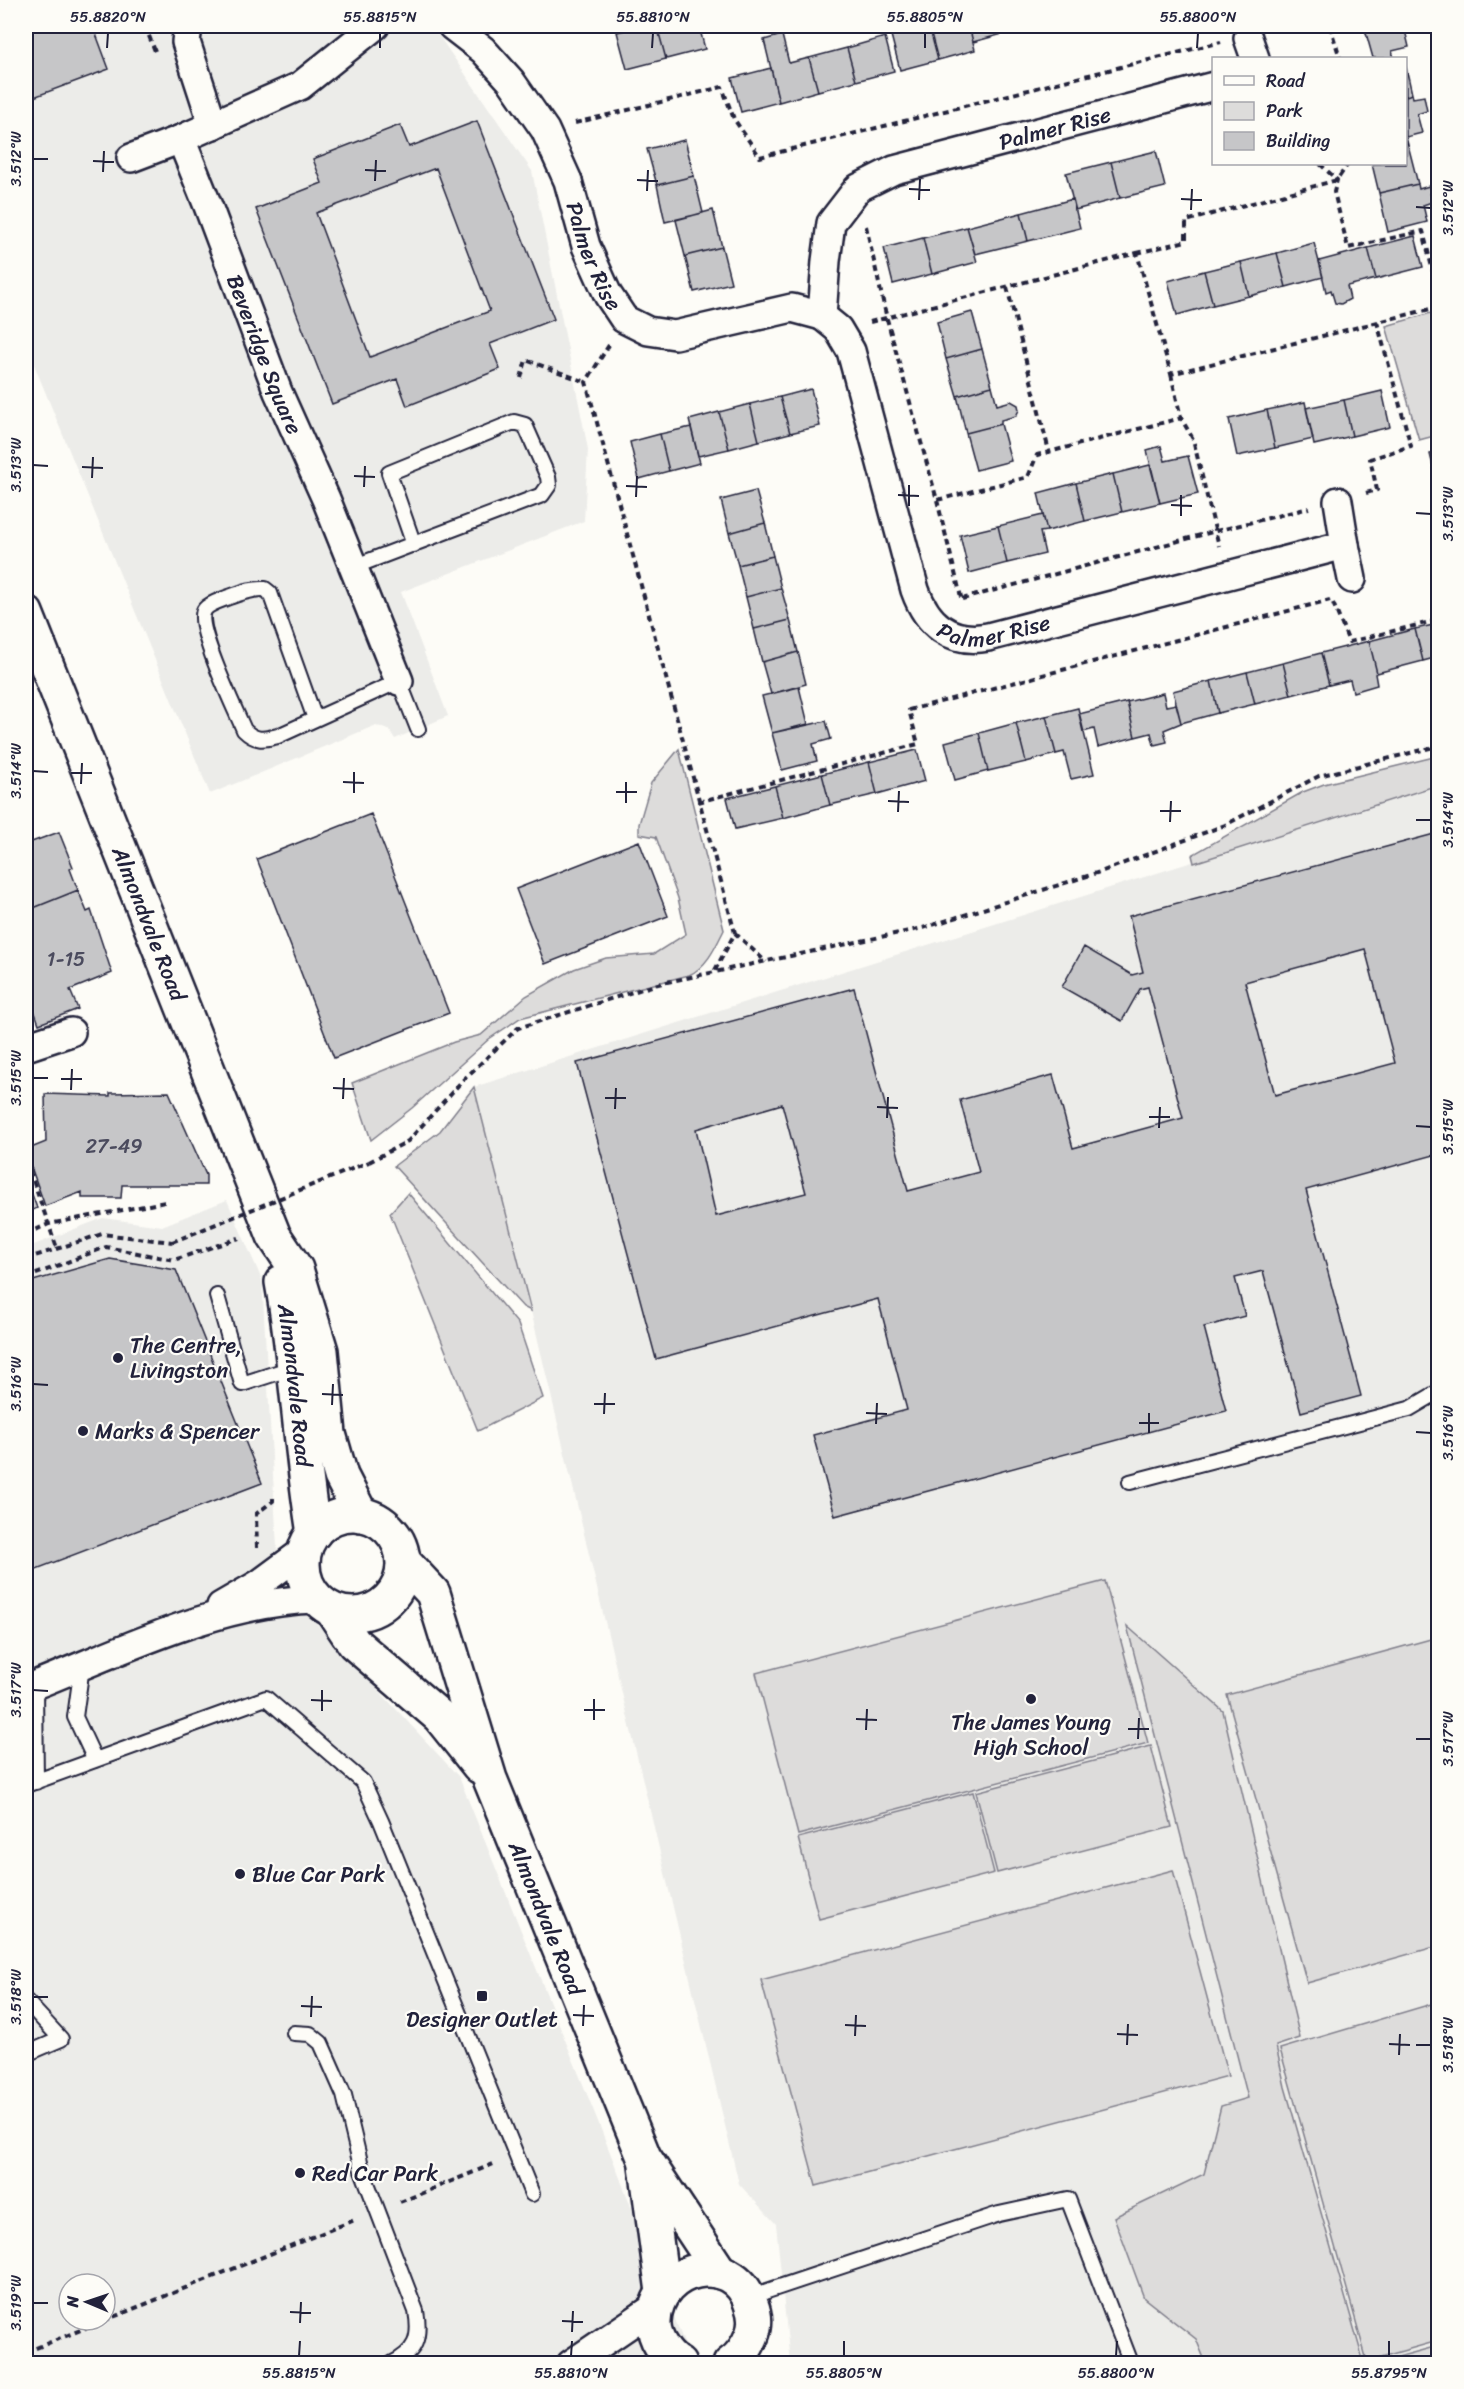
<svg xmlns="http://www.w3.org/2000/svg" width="1464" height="2389" viewBox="0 0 1464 2389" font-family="Sriracha,sans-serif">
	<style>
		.built { fill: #ecece9; fill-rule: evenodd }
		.green { fill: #dddcdb; stroke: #807f8b; stroke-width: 1.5 }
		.building { fill: #c6c6c8; stroke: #22223b; stroke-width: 1.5; fill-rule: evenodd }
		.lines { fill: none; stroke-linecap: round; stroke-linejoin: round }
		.service-casing { stroke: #22223b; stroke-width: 18 }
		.minor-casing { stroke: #22223b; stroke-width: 32 }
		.tertiary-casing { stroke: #22223b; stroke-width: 38 }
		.path { stroke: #22223b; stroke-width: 4; stroke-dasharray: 6 4.5; stroke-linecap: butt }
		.service { stroke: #fdfcf7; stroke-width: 14 }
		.minor { stroke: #fdfcf7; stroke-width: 27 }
		.tertiary { stroke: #fdfcf7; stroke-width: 33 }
		.path-bridge { stroke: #22223b; stroke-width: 4; stroke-dasharray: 6 4.5; stroke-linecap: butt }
		.ticks { fill: none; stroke: #22223b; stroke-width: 2 }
		.poi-dot { fill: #22223b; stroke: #fdfcf7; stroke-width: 2 }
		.labels { text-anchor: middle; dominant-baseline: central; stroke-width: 4.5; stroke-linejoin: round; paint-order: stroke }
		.number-label { font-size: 20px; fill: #4b4b5e }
		.street-label { font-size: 22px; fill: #22223b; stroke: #fdfcf7 }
		.poi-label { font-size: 22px; fill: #22223b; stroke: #fdfcf7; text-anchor: start }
		.neatline { fill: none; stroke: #22223b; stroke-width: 2 }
		.ticks-label { font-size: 15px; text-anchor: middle; fill: #22223b }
	</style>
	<rect width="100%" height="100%" fill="#fdfcf7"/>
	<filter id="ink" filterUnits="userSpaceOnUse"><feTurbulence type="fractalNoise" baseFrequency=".0167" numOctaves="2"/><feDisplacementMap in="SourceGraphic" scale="12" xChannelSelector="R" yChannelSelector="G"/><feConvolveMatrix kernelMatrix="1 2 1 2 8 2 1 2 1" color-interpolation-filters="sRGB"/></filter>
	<g filter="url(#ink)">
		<path class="built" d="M26,26h406l100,145 56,278 -4,72 -183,71 47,124 -53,23 -5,-8 -7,-4 -9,-1 -164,68 -184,-449z
			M1438,785v1561l-62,17h-12l-79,-276 -50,15 72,261h-517l-14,-139 -37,-40 -208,-873 -57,-224z
			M227,1200l35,80 17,303 180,194 138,342 95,244 -666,1v-1116l77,-30 59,8zM69,2284h36v36h-36z"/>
		<path class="green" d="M1438,311v124l-19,5 -33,-114z
			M679,749l45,181c-8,16 -17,37 -35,45l-169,43 -31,21 -77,69 -41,32 -19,-57 102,-41 27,-7 45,-39 48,-27 32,-11 48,-4 32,-20 -8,-36 -22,-61 -17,-3v-10l12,-41z
			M1438,756v29l-244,78 -2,-8 111,-63 21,-8z
			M474,1087l57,224 -8,-4 -129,-141 46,-35z
			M408,1193l110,131 25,74 -65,33 -88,-218z
			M1105,1581l43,162 -350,92 -42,-162z
			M1127,1626l96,85 77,327 -24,8 9,41 79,276h-158l-10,-24 -52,-41 -30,-81 90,-43 17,-68 27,-8z
			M1438,1637v309l-131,37 -80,-288z
			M1151,1746l21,81 -175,46 -21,-81z
			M973,1792l21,81 -175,46 -21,-81z
			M1173,1870l55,206 -412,110 -55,-206z
			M1438,2002v339l-71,20 -87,-312z
			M1438,2346v17h-62z"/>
		<path class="building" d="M26,26h67l16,43 -83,31z
			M642,26h15l9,33 -39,10 -10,-37z
			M657,26h42l6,23 -39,10z
			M929,26h40l6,24 -37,10z
			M929,26l9,34 -38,10 -9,-35z
			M969,26h40l1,6 -37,10z
			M1009,26h24l-23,6z
			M1364,26h40l5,21 -17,4 2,7h-21z
			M782,35l7,28 20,-5 9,33 -39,11 -15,-62z
			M885,37l9,34 -38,10 -9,-33z
			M847,48l9,33 -38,10 -9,-33z
			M1406,67l6,27 -6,2z
			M771,68l8,34 -38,10 -9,-34z
			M1412,94l1,4 11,-2 3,15 -10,3 5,19 -16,4v-41z
			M477,121l77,198 -64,25 10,25 -93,37 -10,-27 -65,25 -76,-195 66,-26 -9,-24 87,-34 9,22zM436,168l54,143 -120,46 -54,-144z
			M1406,137l12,47 -39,9 -7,-29h34z
			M685,140l9,36 -37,9 -10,-36z
			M1156,151l9,36 -45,11 -9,-36z
			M1111,162l9,36 -45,12 -9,-37z
			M694,176l9,37 -38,9 -8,-37z
			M1418,184l1,5 10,-3 3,16 -9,3 4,17 -39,10 -9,-39z
			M1073,199l7,29 -52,13 -7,-28z
			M713,210l9,37 -37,9 -9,-36z
			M1021,213l7,28 -53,13 -8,-27z
			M967,227l10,35 -45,12 -9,-36z
			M1415,236l8,31 -47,12 -8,-31z
			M923,238l9,36 -39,10 -9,-36z
			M1314,243l9,34 -37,10 -9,-34z
			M722,247l9,36 -37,9 -9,-36z
			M1368,248l8,31 -29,7 3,13 -9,5 -6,-1 -4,-13 -5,2 -7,-31z
			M1277,253l9,34 -37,9 -8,-34z
			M1241,262l8,34 -36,9 -9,-34z
			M1204,271l9,34 -36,10 -9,-34z
			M972,312l10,37 -36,10 -9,-37z
			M982,349l10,37 -35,10 -11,-37z
			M992,386l5,19 14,-4 7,4 1,5 -3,6 -15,4v4l-35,9 -9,-37z
			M811,389l9,37 -30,7 -10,-36z
			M1382,391l8,36 -38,9 -8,-36z
			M780,397l10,36 -31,8 -9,-37z
			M1344,400l8,36 -38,9 -8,-37z
			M1305,402l8,37 -38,9 -8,-38z
			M750,404l9,37 -30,8 -10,-37z
			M1267,410l8,38 -38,8 -8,-37z
			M719,412l10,37 -31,7 -9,-36z
			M1001,424l10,37 -35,9 -10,-37z
			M691,427l9,36 -31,8 -9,-37z
			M660,434l9,37 -30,8 -9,-37z
			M1161,446l4,15 23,-5 10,38 -38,9 -13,-53z
			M1438,452v34l-8,-32z
			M1150,465l10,38 -38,9 -9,-38z
			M1113,474l9,38 -37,9 -9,-38z
			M1076,483l9,38 -38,10 -9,-38z
			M756,491l9,32 -36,10 -8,-33z
			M1043,515l4,16 -7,1 5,22 -38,9 -9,-37z
			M765,523l8,33 -35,9 -9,-32z
			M998,526l9,37 -38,10 -9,-38z
			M773,556l8,32 -35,9 -8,-32z
			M781,588l9,32 -36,9 -8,-32z
			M790,620l8,32 -36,10 -8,-33z
			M1438,624v33l-15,4 -8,-32z
			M1415,629l8,32 -46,12 -8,-32z
			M1369,641l8,32 -2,1 2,11 -24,7 -3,-12 -21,5 -8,-32z
			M798,652l8,32 -35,10 -9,-32z
			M1321,653l8,32 -38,10 -8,-32z
			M1283,663l8,32 -36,9 -8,-32z
			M1247,672l8,32 -37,9 -7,-32z
			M1211,681l7,32 -37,10 -8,-32z
			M799,687l9,37 -36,9 -10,-37z
			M1163,693l3,13 10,-2 5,19 -17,7 3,12 -13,3 -3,-12 -16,4 -8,-35z
			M1127,702l8,35 -37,10 -4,-18 -11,3 -4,-18z
			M1078,708l16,66 -23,5 -7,-27 -8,2 -10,-38z
			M1046,716l10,38 -30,8 -10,-39z
			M826,721l5,18 -18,5 4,17 -35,9 -10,-37z
			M1016,723l10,39 -38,9 -9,-38z
			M979,733l9,38 -33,9 -10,-38z
			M917,750l8,31 -48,13 -8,-32z
			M869,762l8,32 -47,11 -8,-31z
			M822,774l8,31 -47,13 -8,-32z
			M775,786l8,32 -48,11 -8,-31z
			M371,814l78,199 -115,45 -77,-199z
			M59,832l14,35 -3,2 8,21 -52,21v-67z
			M1438,833v321l-132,36 55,206 -60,16 -38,-141 -28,7 10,38 -41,11 22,84 -391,105 -22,-81 94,-25 -29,-111 -222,60 -79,-296 277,-75 54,203 71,-19 -19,-72 93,-25 20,73 110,-30 -35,-131 -8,2 -18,32 -60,-34 22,-40 48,28 11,-3 -14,-56zM1365,949l30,114 -120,32 -30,-113zM782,1104l24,89 -90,23 -20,-87z
			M639,841l29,75 -123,48 -29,-75z
			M78,890l9,22 4,-2 21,63 -42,17 8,19 -39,15 -13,-36v-77z
			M169,1092l37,83v10h-84l-1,13h-39v-6l-37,14 -19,-53v-3l20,-8 -1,-48 65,2v-3z
			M26,1178l11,30 -11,5z
			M110,1259l66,11 86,213 -236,90v-290z"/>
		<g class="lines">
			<defs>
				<path id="service" d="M353,567l189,-72 7,-10 -1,-8 -23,-52 -11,-3 -125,51 25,72
					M315,719l-45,-126 -5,-4c-13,-1 -24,4 -36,8 -7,3 -19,6 -24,12 -12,14 31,102 39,121 11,11 19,10 34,6l121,-55 19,48
					M217,1296l25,88 53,-17
					M1130,1482l279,-73 29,-17
					M82,1666l-7,51 20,43
					M35,1685l1,97
					M26,1785l240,-87 97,84 18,39 151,373
					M26,2001l35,38 -35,15
					M294,2033l16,1 11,9 23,52 18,75 54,141c5,27 0,41 -25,53
					M749,2297l250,-83 69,-15 63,164"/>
				<g id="minor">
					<path d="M188,26l-2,16 27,83"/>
					<path id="s1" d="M452,26l31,24 28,31 34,49 23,51 18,65 22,49 16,24 24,12 27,4 117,-27 30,8 4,-55 5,-38 27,-35 36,-18 320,-84"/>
					<path d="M1248,38l7,20"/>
					<path id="s2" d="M181,139l27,67 70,186 48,107 73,182"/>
					<path d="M131,158l50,-19 119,-53 75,-60"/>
					<path id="s3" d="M822,316l16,13 13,22 64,239c12,34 35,54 73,47l357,-92 -7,-44"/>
					<path d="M1345,545l7,34"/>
					<path d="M26,1047l45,-15"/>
					<path d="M221,1606l38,-22 46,-34"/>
					<path d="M35,1685c88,-35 186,-84 282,-86"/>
					<path d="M571,2364l84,-57"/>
				</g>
				<g id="tertiary">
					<path id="s4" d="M26,613l248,623 22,33 25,82 8,83 12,42 20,39"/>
					<path id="s5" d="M282,1282c15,83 18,168 32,251"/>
					<circle cx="353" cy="1564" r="50"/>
					<path id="s6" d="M404,1562l29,31 57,186 154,378 76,115"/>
					<path d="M332,1610l22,33 85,73 40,50"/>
					<path d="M646,2165l17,127"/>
					<path d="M679,2364c-13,-7 -26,-27 -25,-42 2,-57 80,-73 97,-18 4,10 5,21 1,31 -5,12 -11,22 -22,29"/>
				</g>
			</defs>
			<use href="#service" class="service-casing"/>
			<use href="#minor" class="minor-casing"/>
			<use href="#tertiary" class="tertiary-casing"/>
			<path class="path" d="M145,26l10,25
				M1330,26l10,32
				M575,123l147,-36 12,32 26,38 461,-115
				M1320,164l17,16 -3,12 14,56 75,-17 15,61
				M866,226l21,93 50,181 91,-23 9,-22 144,-37
				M1137,253l49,-12v-20l151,-41 11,-16
				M1007,287l42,164
				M870,322l267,-69 34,121 267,-67
				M609,345l-23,37 149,551 -21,39
				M1171,374l10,44 12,21 26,107
				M521,378l5,-18 60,22
				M1366,493l11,-3 -7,-31 41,-13 -34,-124
				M937,500l25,101
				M962,599l254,-68 93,-23
				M1333,603l16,39 89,-22
				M698,802l220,-58 -9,-34 421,-110
				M735,933l31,29
				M26,1161l31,87
				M369,1162l39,-21 55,-61 55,-52 140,-44 265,-56 180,-57 122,-46 94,-49 119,-30
				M26,1234l23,-10 116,-22
				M26,1259l76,-25 70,8
				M26,1278l80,-31 68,13 65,-22
				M257,1548l-1,-34 17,-13v-3
				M400,2202l96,-39
				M26,2352l331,-133"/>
			<use href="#service" class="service"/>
			<use href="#minor" class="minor"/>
			<use href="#tertiary" class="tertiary"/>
			<path class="path-bridge" d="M172,1242l197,-80"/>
		</g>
	</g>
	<path class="ticks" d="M107,48l1,-15M380,48v-15M652,48l1,-15M925,48v-15M1197,48l1,-15M33,159h15M93,161l21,1M365,170l21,1M103,172l1,-21M637,180l21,1M375,181l1,-21M909,189l21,1M647,191l1,-21M1181,199l21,1M919,200l1,-21M1416,207l15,1M1191,210l1,-21M33,465l15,1M82,467l21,1M354,476l21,1M92,478l1,-21M626,486l21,1M364,487l1,-21M898,495l21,1M636,497l1,-21M1171,505l21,1M909,506v-21M1416,513l15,1M1181,516v-21M33,771l15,1M71,773h21M343,782l21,1M81,784l1,-21M616,792h21M354,793v-21M888,801l21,1M626,803v-21M1160,811h21M898,812l1,-21M1416,820h15M1170,822l1,-21M33,1078h15M61,1079h21M333,1088l21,1M71,1090l1,-21M605,1098h21M343,1099l1,-21M877,1107l21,1M615,1109l1,-21M1149,1117h21M887,1118l1,-21M1416,1126l15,1M1159,1128l1,-21M33,1384l15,1M322,1394l21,1M594,1404h21M332,1405l1,-21M866,1413l21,1M604,1414l1,-21M1139,1423h20M876,1424l1,-21M1416,1432l15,1M1149,1433v-20M33,1690l15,1M311,1700l21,1M584,1710h21M322,1711v-21M856,1719l21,1M594,1720v-21M1128,1729h21M866,1730l1,-21M1138,1739l1,-21M1416,1739h15M33,1997h15M301,2006l21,1M573,2015l21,1M311,2017l1,-21M845,2025l21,1M583,2026l1,-21M1117,2034l21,1M855,2036l1,-21M1389,2044l21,1M1127,2045l1,-21M1416,2045h15M1399,2055l1,-21M33,2303h15M290,2312l21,1M562,2321l21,1M300,2323l1,-21M572,2332l1,-21M299,2356l1,-15M571,2356l1,-15M844,2356v-15M1116,2356l1,-15M1389,2356v-15"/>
	<g class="poi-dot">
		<circle cx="118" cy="1358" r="6"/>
		<circle cx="83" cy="1431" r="6"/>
		<circle cx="1031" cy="1699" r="6"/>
		<circle cx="240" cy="1874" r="6"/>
		<rect x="476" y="1990" width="12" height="12" rx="3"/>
		<circle cx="300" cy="2173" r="6"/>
	</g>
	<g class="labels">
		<g class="number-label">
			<text x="66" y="959">1-15</text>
			<text x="114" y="1146">27-49</text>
		</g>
		<g class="street-label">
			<text stroke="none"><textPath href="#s1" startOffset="896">Palmer Rise</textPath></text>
			<text stroke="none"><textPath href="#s1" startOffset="276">Palmer Rise</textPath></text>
			<text stroke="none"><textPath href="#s2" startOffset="231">Beveridge Square</textPath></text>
			<text stroke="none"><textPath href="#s3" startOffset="396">Palmer Rise</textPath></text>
			<text stroke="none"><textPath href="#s4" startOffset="334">Almondvale Road</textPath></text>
			<text stroke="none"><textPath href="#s5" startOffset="104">Almondvale Road</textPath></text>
			<text stroke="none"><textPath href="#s6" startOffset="387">Almondvale Road</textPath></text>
		</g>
		<g class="poi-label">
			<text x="130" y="1345">The Centre,<tspan x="130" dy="25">Livingston</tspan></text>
			<text x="95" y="1431">Marks &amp; Spencer</text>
			<text x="1031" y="1722" text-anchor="middle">The James Young<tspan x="1031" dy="25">High School</tspan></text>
			<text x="252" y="1874">Blue Car Park</text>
			<text x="482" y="2019" text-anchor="middle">Designer Outlet</text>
			<text x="312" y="2173">Red Car Park</text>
		</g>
	</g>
	<rect width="1464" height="2389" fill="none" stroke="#fdfcf7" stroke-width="66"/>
	<rect x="1212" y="57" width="195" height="108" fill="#fdfcf7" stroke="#a5a5ac" stroke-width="1.5"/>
	<rect x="1224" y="76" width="30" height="9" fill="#fdfcf7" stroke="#a5a5ac" stroke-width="1.5"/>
	<text x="1266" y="87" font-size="18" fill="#22223b">Road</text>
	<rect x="1224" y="102" width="30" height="18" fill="#dddcdb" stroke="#a5a5ac" stroke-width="1.5"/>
	<text x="1266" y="117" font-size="18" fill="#22223b">Park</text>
	<rect x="1224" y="132" width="30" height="18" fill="#c6c6c8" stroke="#a5a5ac" stroke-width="1.5"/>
	<text x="1266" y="147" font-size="18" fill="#22223b">Building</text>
	<g transform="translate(87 2302) rotate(272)"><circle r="28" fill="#fdfcf7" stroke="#a5a5ac" stroke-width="1.5"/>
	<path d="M0-4.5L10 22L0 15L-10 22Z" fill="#22223b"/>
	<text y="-9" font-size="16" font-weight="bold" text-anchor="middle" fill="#22223b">N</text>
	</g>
	<rect x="33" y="33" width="1398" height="2323" class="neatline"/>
	<g class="ticks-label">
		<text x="108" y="22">55.8820°N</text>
		<text x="380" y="22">55.8815°N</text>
		<text x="653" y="22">55.8810°N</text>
		<text x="925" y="22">55.8805°N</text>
		<text x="1198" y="22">55.8800°N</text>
		<text transform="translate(16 159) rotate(-90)" y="5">3.512°W</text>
		<text transform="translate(1448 208) rotate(-90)" y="5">3.512°W</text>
		<text transform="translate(16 465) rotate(-90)" y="5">3.513°W</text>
		<text transform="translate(1448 514) rotate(-90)" y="5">3.513°W</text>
		<text transform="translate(16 771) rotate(-90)" y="5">3.514°W</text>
		<text transform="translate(1448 820) rotate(-90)" y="5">3.514°W</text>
		<text transform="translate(16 1078) rotate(-90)" y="5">3.515°W</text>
		<text transform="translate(1448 1127) rotate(-90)" y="5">3.515°W</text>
		<text transform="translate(16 1384) rotate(-90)" y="5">3.516°W</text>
		<text transform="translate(1448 1433) rotate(-90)" y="5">3.516°W</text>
		<text transform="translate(16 1690) rotate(-90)" y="5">3.517°W</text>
		<text transform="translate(1448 1739) rotate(-90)" y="5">3.517°W</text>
		<text transform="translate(16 1997) rotate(-90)" y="5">3.518°W</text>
		<text transform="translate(1448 2045) rotate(-90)" y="5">3.518°W</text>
		<text transform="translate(16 2303) rotate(-90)" y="5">3.519°W</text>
		<text x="299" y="2378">55.8815°N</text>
		<text x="571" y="2378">55.8810°N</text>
		<text x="844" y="2378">55.8805°N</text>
		<text x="1116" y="2378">55.8800°N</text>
		<text x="1389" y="2378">55.8795°N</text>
	</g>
</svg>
